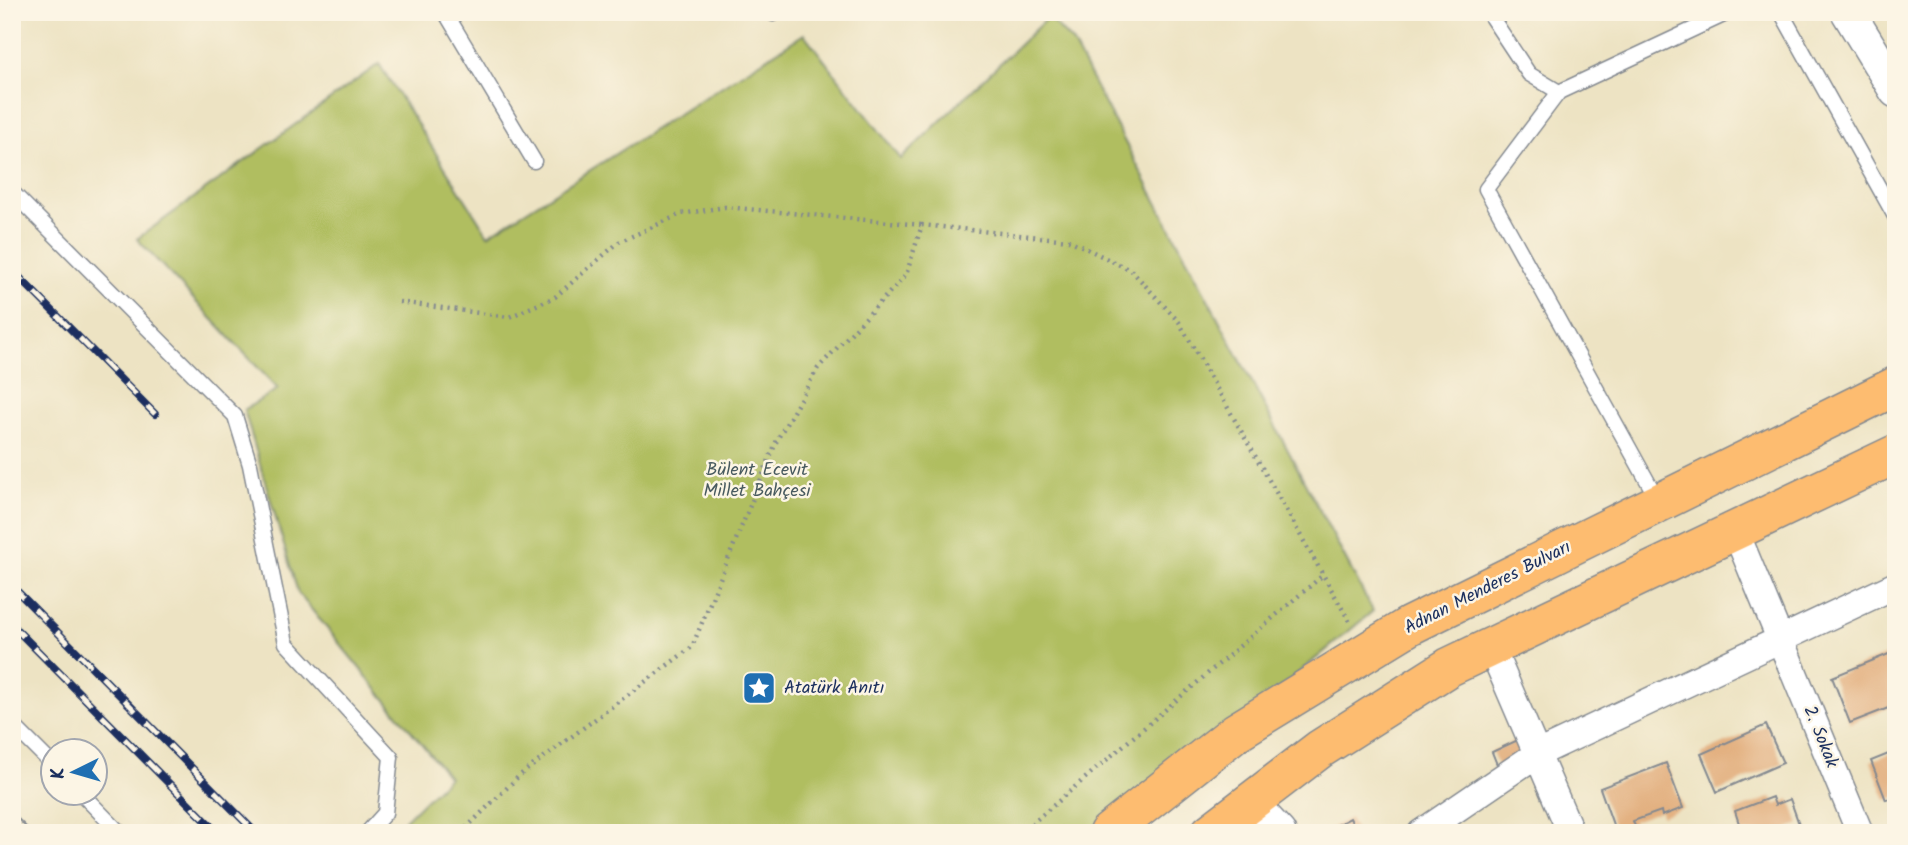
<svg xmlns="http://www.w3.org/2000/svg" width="1908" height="845" viewBox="0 0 1908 845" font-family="Kalam,sans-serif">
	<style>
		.green { fill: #b0be60; stroke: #66765f; stroke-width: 2 }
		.building { fill: #e3b181 }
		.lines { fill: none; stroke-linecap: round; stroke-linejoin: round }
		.service-casing { stroke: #848990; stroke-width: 17 }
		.minor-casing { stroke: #848990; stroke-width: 29 }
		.tertiary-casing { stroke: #848990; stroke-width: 36 }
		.primary-casing { stroke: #848990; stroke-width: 41 }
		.path { stroke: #848990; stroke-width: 4.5; stroke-dasharray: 2 5; stroke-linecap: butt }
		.service { stroke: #fff; stroke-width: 14 }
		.minor { stroke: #fff; stroke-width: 26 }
		.tertiary { stroke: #fff; stroke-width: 33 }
		.primary { stroke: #fdbc70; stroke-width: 38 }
		.rail-casing { stroke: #1b2f5e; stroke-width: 8 }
		.rail { stroke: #fcf5e5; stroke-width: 5; stroke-dasharray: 16; stroke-linecap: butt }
		.labels { text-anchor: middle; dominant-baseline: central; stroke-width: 5; stroke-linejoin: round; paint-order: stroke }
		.park-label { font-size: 18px; fill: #485a5f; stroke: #fcf5e5 }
		.street-label { font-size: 18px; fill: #1b2f5e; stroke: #fcf5e5 }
		.poi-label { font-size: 18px; fill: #1b2f5e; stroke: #fcf5e5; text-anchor: start }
	</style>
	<rect width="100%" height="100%" fill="#fcf5e5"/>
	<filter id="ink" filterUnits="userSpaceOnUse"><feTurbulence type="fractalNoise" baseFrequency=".0143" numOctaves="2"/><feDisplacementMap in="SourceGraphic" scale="14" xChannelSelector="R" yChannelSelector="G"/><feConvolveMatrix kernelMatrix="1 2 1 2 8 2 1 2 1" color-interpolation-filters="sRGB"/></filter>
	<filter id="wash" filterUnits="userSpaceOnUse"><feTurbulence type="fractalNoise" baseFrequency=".00686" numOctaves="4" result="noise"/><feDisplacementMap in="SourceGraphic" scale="28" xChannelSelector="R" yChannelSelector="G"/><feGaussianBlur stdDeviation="1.57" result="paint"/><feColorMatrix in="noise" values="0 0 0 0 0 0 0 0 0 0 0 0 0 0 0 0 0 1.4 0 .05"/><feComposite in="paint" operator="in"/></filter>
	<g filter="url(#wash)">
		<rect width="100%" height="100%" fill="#ede3c3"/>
		<path class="green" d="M1048,17l24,25 301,569 -267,222h-714l57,-56 -151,-184 -54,-183 34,-21 -141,-150 242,-175 109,171 316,-201 97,125z"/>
		<g id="blocks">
			<path class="building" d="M1896,651v54l-46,18 -18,-46z
				M1766,725l17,38 -66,29 -16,-38z
				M1520,739l9,19 -29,14 -8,-20z
				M1896,751v46l-10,3 -15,-39z
				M1666,763l17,45 -21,8 -1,-5 -28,10 3,8 -20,4 -16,-45z
				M1772,797l3,8 15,-6 9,25 -22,9h-35l-7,-22z
				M12,813l18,18 -2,2h-16z
				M1350,818l7,15h-29l-1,-3z"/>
		</g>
	</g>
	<g filter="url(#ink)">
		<use href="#blocks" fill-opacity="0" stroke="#848990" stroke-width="2"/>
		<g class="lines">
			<defs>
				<path id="service" d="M445,12l89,149
					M772,12l1,2
					M1488,12l41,62 30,18 171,-80
					M1781,12l115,206
					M1559,92l-73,97 173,313
					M12,192l223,224 15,49 36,178 105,114 -6,56 -18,20
					M12,724l40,40
					M80,792l40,41"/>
				<path id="minor" d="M1735,530l125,303
					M1491,647l80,186
					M1421,833l116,-79 359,-169"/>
				<path id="tertiary" d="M1848,12l48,79
					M1250,802l29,31"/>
				<path id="primary" d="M1108,833l128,-101 173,-106 487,-240
					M1210,833l110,-84 129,-82 447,-213"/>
			</defs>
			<use href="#service" class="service-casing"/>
			<use href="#minor" class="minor-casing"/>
			<use href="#tertiary" class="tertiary-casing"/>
			<use href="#primary" class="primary-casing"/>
			<path class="path" d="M399,302l110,15 46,-20 64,-55 62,-28 44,-7 197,18
				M461,833l59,-58 172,-128 85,-207 41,-72 88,-93 16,-50 147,15 63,31 47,51 172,302
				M1021,833l302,-258"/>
			<use href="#service" class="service"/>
			<use href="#minor" class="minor"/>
			<use href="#tertiary" class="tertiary"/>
			<use href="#primary" class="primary"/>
			<defs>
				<path id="rail" d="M12,270l143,144
					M12,586l244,247
					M12,625l206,208"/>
			</defs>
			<use href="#rail" class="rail-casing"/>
			<use href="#rail" class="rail"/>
		</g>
	</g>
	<defs>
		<symbol id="sight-square" viewBox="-11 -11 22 22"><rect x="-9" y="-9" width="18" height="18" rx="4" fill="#1f6fb2" stroke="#fcf5e5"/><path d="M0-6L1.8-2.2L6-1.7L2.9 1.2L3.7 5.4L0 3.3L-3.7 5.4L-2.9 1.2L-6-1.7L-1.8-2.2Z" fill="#fff"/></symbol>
	</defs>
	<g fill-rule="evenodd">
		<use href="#sight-square" x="740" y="669" width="38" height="38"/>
	</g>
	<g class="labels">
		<g class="park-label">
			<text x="757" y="470">Bülent Ecevit<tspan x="757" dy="21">Millet Bahçesi</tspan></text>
		</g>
		<g class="street-label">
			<text transform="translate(1488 588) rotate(-27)">Adnan Menderes Bulvarı</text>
			<text transform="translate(1820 737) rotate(68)">2. Sokak</text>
		</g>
		<g class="poi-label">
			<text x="784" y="688">Atatürk Anıtı</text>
		</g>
	</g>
	<rect width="1908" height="845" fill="none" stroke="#fcf5e5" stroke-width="42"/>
	<g transform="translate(74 772) rotate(265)"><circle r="33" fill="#fcf5e5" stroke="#a2a6af" stroke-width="2"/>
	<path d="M0-5L12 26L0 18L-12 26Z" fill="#1f6fb2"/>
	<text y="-10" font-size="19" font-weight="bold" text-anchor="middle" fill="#1b2f5e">K</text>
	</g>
</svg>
